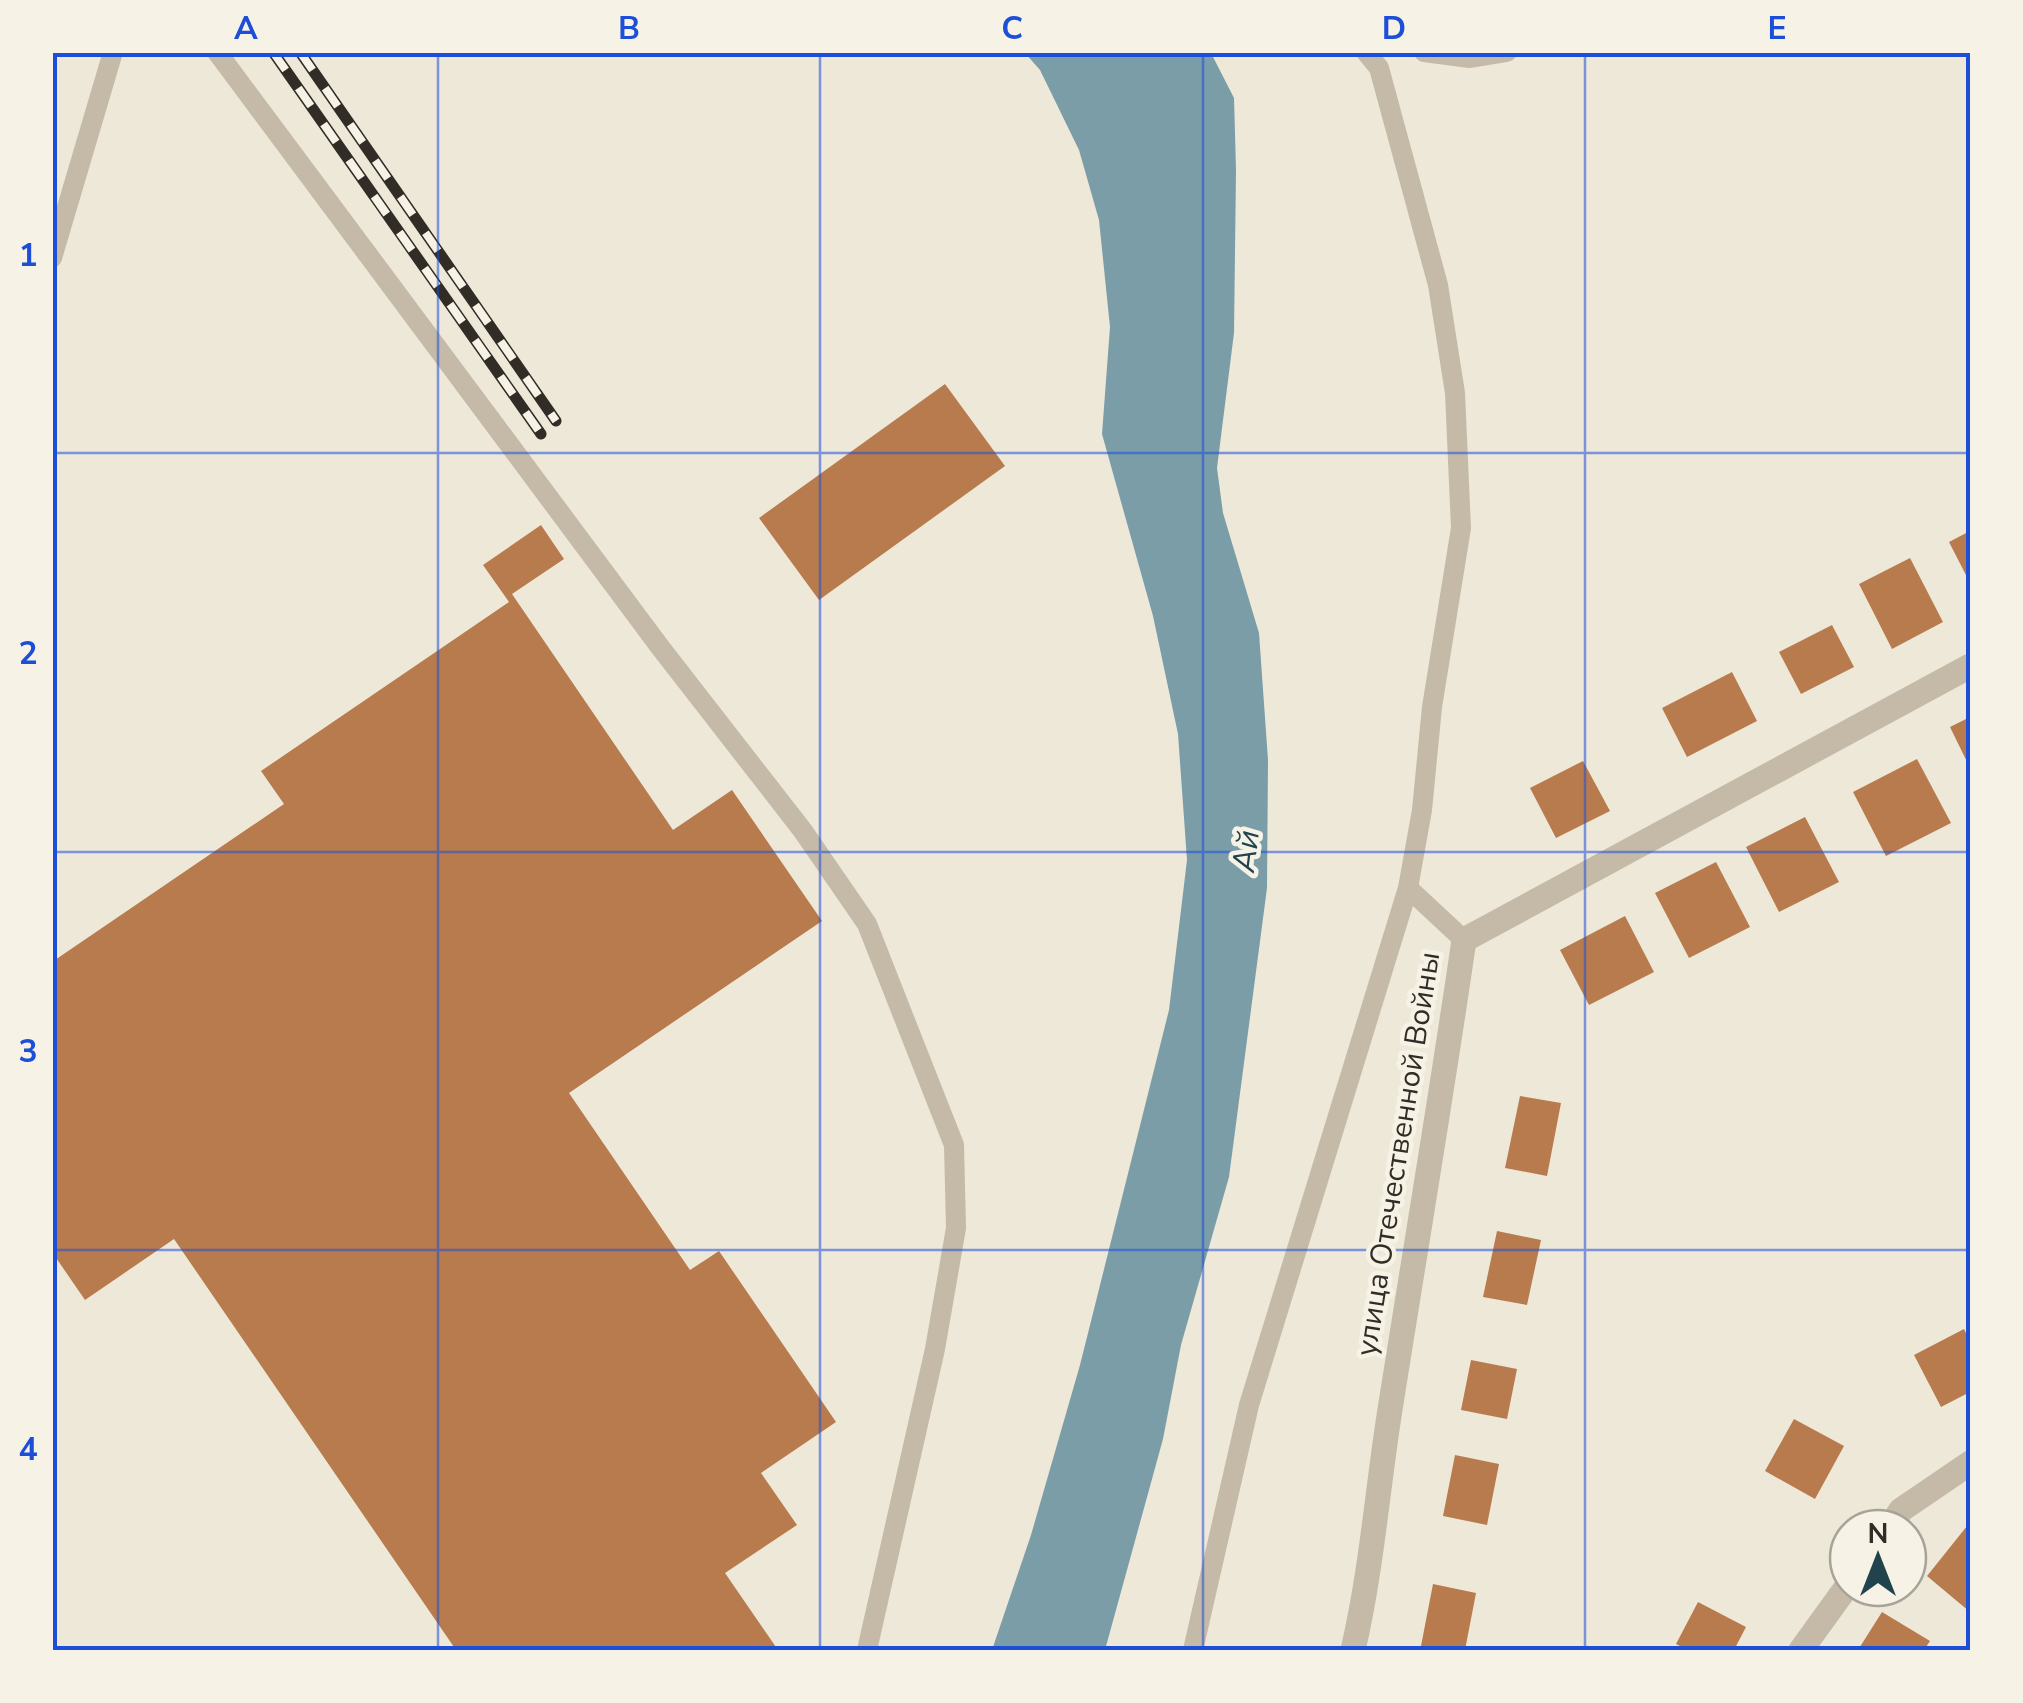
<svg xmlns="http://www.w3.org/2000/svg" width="2023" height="1703" viewBox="0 0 2023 1703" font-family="'Nunito Sans',sans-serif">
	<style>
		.water { fill: #7b9da8 }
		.building { fill: #b87b4d }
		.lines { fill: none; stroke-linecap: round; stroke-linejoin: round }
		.lane { stroke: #c4baa7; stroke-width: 20 }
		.street { stroke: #c4baa7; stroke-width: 25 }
		.rail-casing { stroke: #322c26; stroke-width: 11 }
		.rail { stroke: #f6f2e5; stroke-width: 8; stroke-dasharray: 22; stroke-linecap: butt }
		.grid { fill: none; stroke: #1d4ed8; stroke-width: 2.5; stroke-opacity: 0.55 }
		.labels { text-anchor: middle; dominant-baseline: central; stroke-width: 9; stroke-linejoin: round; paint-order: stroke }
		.street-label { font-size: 30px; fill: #322c26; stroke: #f6f2e5 }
		.water-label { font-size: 32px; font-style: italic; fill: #21434e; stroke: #f6f2e5 }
		.neatline { fill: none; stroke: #1d4ed8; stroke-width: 4 }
		.grid-label { font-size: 32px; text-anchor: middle; font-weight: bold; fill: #1d4ed8 }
	</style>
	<rect width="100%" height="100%" fill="#eee8d9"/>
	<path class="water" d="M1025,53h186l23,45 2,72 -2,163 -17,135 6,45 36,120 9,127 -1,128 -38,289 -48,168 -18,94 -58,211h-113l39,-115 49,-170 89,-355 18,-150 -9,-126 -25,-118 -51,-182 8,-107 -11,-107 -20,-70 -39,-80z"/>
	<path class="building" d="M945,384l60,82 -186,134 -60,-82z
		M541,525l23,34 -52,35 161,236 59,-40 90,131 -253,172 121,177 29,-19 117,171 -75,51 36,52 -72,48 53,77h-322l-282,-411 -89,61 -33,-48v-290l232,-158 -23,-33 248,-169 -26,-37z
		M1970,531v52l-21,-41z
		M1910,558l33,64 -51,27 -33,-65z
		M1832,625l22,42 -53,27 -22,-42z
		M1732,672l25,49 -70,36 -25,-49z
		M1970,717v51l-20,-41z
		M1917,759l34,64 -65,33 -33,-64z
		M1583,761l27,50 -54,27 -26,-50z
		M1805,817l34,65 -60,30 -33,-65z
		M1716,862l34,65 -61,31 -34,-65z
		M1625,916l29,56 -65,33 -29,-55z
		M1520,1096l41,7 -14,73 -42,-8z
		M1497,1231l44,9 -14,65 -44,-8z
		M1964,1329l6,12v51l-29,15 -27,-52z
		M1471,1360l46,9 -10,50 -46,-9z
		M1794,1419l50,27 -29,53 -50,-28z
		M1455,1455l44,9 -12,61 -44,-9z
		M1967,1526l3,2v84l-43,-36z
		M1433,1584l43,9 -11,57 -44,-4z
		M1698,1602l48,25 -12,23h-46l-12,-6z
		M1882,1612l48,29 -6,9h-66z"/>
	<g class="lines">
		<path class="lane" d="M217,52l443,595 143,184 64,93 87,221 2,83 -21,121 -68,301
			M1424,52l46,6 37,-6
			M52,258l61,-206
			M1408,888l56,52
			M1193,1650l56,-245 159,-517 14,-78 10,-103 29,-179 -6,-135 -17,-108 -59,-217 -13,-16"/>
		<path class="street" d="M1889,1528l12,-18 69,-47
			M1353,1650c18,-77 24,-156 36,-234 25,-159 52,-317 75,-476l506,-274
			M1801,1650l47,-65"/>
		<defs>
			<path id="rail" d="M273,52l268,382
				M300,52l256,369"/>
		</defs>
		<use href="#rail" class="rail-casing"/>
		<use href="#rail" class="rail"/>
	</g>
	<path class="grid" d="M438,52v1598M820,52v1598M1203,52v1598M1585,52v1598M52,453h1918M52,852h1918M52,1250h1918"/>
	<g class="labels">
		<g class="street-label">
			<text transform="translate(1398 1154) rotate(-81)">улица Отечественной Войны</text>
		</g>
		<g class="water-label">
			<text transform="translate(1246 851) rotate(-83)">Ай</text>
		</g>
	</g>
	<rect width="2023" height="1703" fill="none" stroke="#f6f2e5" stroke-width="110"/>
	<g transform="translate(1878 1558)"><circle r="48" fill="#f6f2e5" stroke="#a8a399" stroke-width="2.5"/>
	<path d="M0-8L18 38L0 25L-18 38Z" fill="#21434e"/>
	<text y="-15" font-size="28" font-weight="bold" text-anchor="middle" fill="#322c26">N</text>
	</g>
	<rect x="55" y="55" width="1913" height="1593" class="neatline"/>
	<g class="grid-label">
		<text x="246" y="39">A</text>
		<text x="629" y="39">B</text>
		<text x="1012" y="39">C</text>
		<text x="1394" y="39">D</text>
		<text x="1777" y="39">E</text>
		<text x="28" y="266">1</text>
		<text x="28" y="664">2</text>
		<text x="28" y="1062">3</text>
		<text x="28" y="1460">4</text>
	</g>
</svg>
